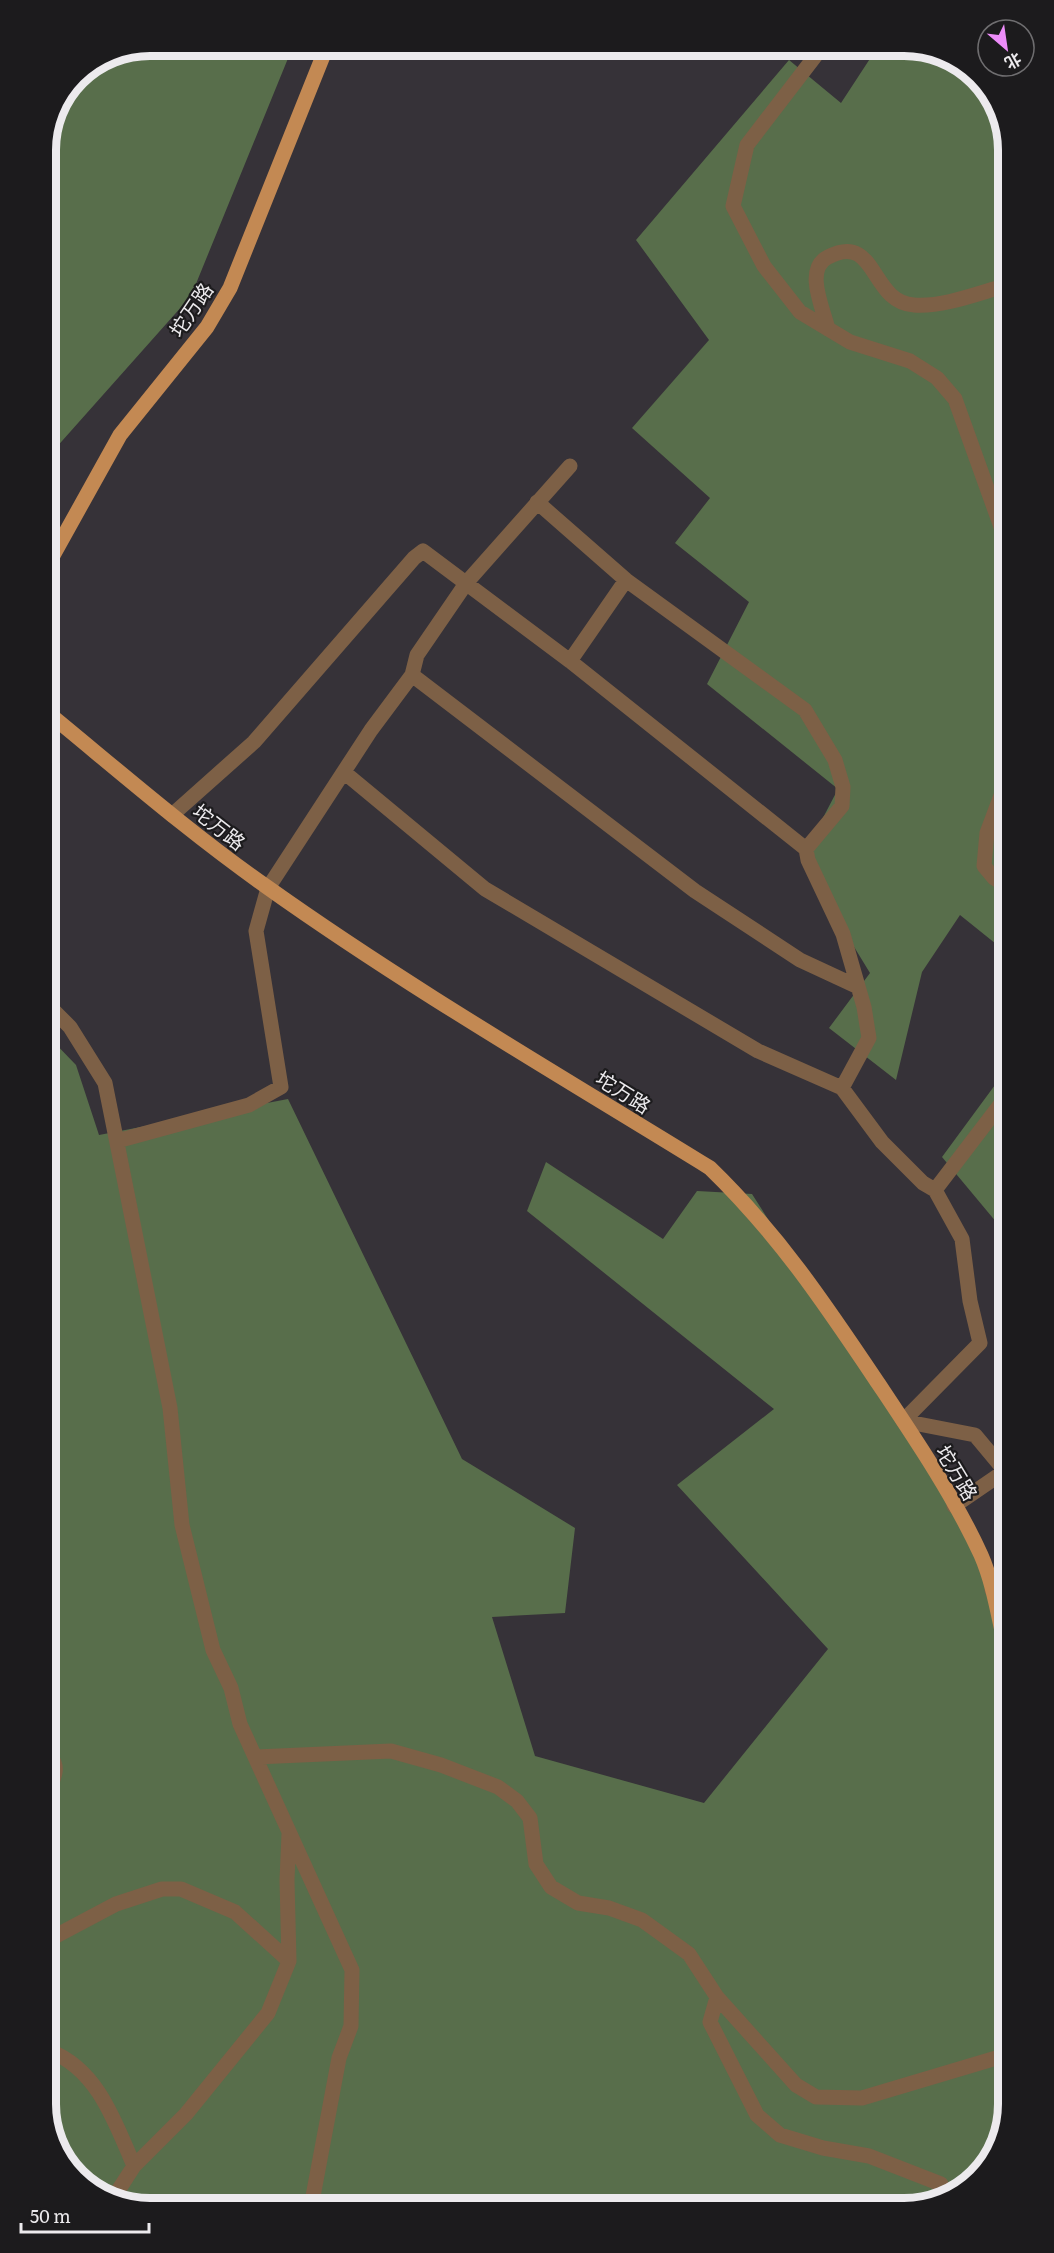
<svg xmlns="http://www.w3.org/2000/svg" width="1054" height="2253" viewBox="0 0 1054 2253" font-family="Literata,'Noto Sans SC',serif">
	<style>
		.forest { fill: #586e4b }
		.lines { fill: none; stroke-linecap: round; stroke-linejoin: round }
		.minor { stroke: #7d6046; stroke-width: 15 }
		.major { stroke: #c38953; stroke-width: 15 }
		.labels { text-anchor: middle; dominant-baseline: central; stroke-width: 4.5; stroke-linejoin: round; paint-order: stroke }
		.street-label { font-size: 20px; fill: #eceaed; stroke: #1c1b1d }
		.rim { fill: none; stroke: #eceaed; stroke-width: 8 }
	</style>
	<rect width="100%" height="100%" fill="#363238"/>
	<path class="forest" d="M911,45l57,21 35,50 3,836 -46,-37 -38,57 -26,108 -67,-52 41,-55 -69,-113 37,-71 -131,-105 42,-82 -74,-59 35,-45 -78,-70 77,-88 -73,-100 153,-180 52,43 34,-52 -6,-5z
		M291,51l-100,245 -145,163 -1,-316 31,-68 34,-22z
		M48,1036l28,29 23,70 189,-36 174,360 113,69 -10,85 -73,4 43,139 169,47 124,-154 -151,-164 97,-76 -247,-198 19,-49 117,77 34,-48 55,3 222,349 34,86 1,475 -18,58 -53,40 -795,6 -57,-22 -35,-49z
		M1006,1070l1,165 -65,-78z"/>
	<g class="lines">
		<path class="minor" d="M823,46l-76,99 -14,61 31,60 36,46 50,30 60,19 27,17 18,21 50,139
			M828,329c-5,-21 -24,-60 0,-72 49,-26 42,46 86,48 29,2 62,-11 90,-19
			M537,502l89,78 179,130 30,50 8,27 -1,19 -36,43
			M570,661l56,-81
			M412,675l283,216 105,69 56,26
			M345,773l140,116 273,162 84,37 40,54 41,41 12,7 27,49 8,62 10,42 -77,78
			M1005,785l-18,48 -3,33 10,12 12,7
			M172,815l82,-73 160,-184 9,-7 147,110 236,188 2,11 35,74 21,73 5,31 -27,50
			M48,1005l22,22 35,56 65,325 12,117 31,125 18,38 9,36 112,246 -1,56 -12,32 -28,149
			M117,1141l132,-36 32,-18 -25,-156 12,-43 103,-158 41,-55 5,-20 50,-73 103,-116
			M935,1190l71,-93
			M903,1421l72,14 30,36 -51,35
			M992,1590l15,-12
			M1005,1645l-3,87 6,33
			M50,1756c9,11 5,19 0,31
			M256,1757l135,-6 50,14 57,22 19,14 13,17 6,46 15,23 27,16 31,5 33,12 47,34 28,43 79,88 20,12 46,1 141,-42
			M50,1939l66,-35 46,-15h19l54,23 54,49
			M717,1997l-7,25 47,93 23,20 43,13 46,8 72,28 6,12
			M1009,2019l-6,37 6,15
			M50,2051c48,19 65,71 84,115
			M114,2197l20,-31 52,-52 82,-101 21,-52 -2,-81 2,-46"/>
		<path class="major" d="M46,568l74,-133 87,-108 23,-39 95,-237
			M47,712c72,59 143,121 220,175 142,101 294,189 443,281 69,67 115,136 168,215 36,54 76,113 103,172 14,32 18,68 27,101"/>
	</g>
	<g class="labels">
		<g class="street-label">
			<text transform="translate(190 309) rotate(-56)">坨万路</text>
			<text transform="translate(220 826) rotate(38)">坨万路</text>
			<text transform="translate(624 1091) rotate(32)">坨万路</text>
			<text transform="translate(958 1472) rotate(59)">坨万路</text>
		</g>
	</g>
	<path d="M0 0H1054V2253H0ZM150 56H904A94 94 0 0 1 998 150V2104A94 94 0 0 1 904 2198H150A94 94 0 0 1 56 2104V150A94 94 0 0 1 150 56Z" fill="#1c1b1d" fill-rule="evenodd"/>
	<path class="rim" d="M150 56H904A94 94 0 0 1 998 150V2104A94 94 0 0 1 904 2198H150A94 94 0 0 1 56 2104V150A94 94 0 0 1 150 56Z"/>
	<g transform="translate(1006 48) rotate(151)"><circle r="28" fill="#1c1b1d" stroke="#6f6e70" stroke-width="1.5"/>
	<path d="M0-4.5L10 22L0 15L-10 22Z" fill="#ed8cf9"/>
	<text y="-9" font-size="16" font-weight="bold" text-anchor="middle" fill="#eceaed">北</text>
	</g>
	<path d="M21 2223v9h128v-9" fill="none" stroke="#eceaed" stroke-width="3"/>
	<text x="30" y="2223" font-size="18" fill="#eceaed" stroke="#1c1b1d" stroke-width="4.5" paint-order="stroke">50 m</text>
</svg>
